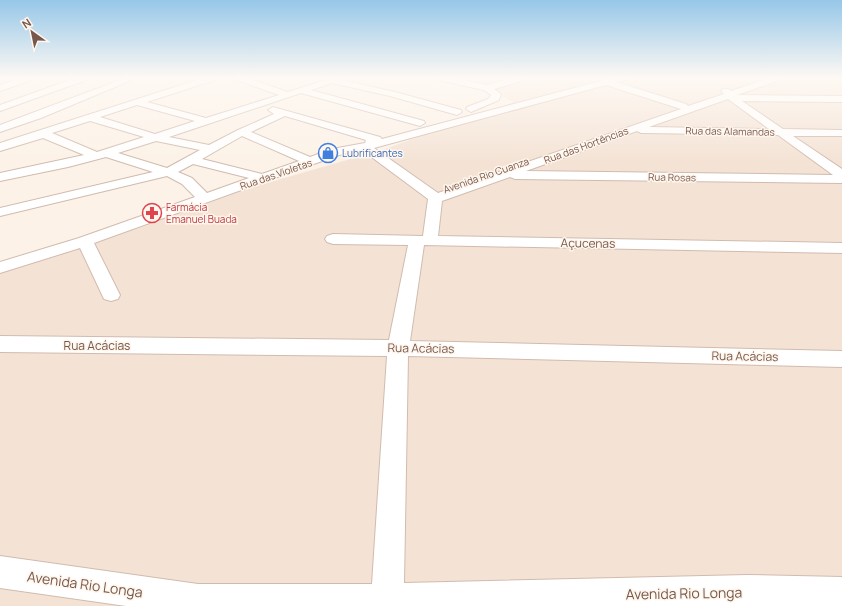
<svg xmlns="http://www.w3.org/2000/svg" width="842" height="606" viewBox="0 0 842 606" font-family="Manrope,sans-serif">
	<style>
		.residential { fill: #f4e3d5 }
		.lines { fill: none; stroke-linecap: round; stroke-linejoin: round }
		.minor-casing { stroke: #d1bbaf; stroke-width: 2 }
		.minor { fill: #fff; fill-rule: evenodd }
		.labels { text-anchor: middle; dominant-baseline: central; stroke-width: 3; stroke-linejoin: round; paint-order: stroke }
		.far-street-label { font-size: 10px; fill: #77574b; stroke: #fff6ed }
		.far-shop-label { font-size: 10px; fill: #366cbe; stroke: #fff6ed; text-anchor: start }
		.far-health-label { font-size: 10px; fill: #be3a42; stroke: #fff6ed; text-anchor: start }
		.street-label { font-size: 12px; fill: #77574b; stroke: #fff6ed }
		.near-street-label { font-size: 14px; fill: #77574b; stroke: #fff6ed }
	</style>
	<rect width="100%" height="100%" fill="#fcf2e7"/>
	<path class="residential" d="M462,77h380v529h-842v-333l145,-47 94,-35 143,-41 132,-48z"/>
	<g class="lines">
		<defs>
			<path id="minor" d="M24,77h12l-1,2 -35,12v-6z
				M78,77h12l-1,2 -89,32v-6z
				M128,77h11l-98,41 -41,14v-7z
				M206,77h13l-1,2 -71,23 59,16 73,-23 -46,-16 -1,-2h12l44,15 46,-15h13l-5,3 53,12 66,18 1,2 -5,3 -67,-19 -58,-13 -21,7 113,31 1,2 -5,3 -119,-33 -132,44 40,8 29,-15 36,-16 -6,-4 5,-3 107,30 2,2 234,-62h14l-1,2 -13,3 70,22 2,2 36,-12 -3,-3 2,-2h6l2,2 41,-14h12l-1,2 -46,16 105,1v6l-100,-1 41,28 59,1v6h-49l49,33v14l-327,-4 -5,-2 -68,24 -4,35 404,7v10l-418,-8 -14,96 432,10v16l-434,-11 -4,227 343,-8 95,2v29h-716l-126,-18v-32l198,28h174l15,-228 -387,-4v-16l389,4 19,-95 -75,-1 -6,-2 -2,-3 2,-3 6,-2 90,2 5,-37 -66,-49 -23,5 -245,88 26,52 -2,4 -7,2 -7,-2 -24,-51 -80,25v-11l79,-24 116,-41 -13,-13 -15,-8 -167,40v-8l153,-36 -47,-15 -38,10 -68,14v-8l84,-18 -41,-17 -43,13v-8zM606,85l75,24 -243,84 -64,-45zM728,99l41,30 -120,-2zM137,105l58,16 -40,13 -55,-17zM285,116l81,24 -1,3 -33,6 -22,8 -59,-25zM90,121l54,16 -47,15 -45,-19zM637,131l4,2 137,2 55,40 -307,-4zM242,136l57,25 -37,13 -60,-15zM156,141l44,9 -33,18 -49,-15zM193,164l56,14 -42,15 -15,-15 -14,-6z
				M433,77h15l39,8 30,-8h13l-1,2 -35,10 7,5 -2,6 -28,12 -5,-3 1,-2 21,-8 3,-4 -7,-5 -50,-11z"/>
		</defs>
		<use href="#minor" class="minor-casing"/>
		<use href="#minor" class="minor"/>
	</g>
	<linearGradient id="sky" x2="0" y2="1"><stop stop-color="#96c7e8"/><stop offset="0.48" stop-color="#fef9f4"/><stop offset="1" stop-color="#fef9f4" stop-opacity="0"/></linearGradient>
	<rect width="842" height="162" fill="url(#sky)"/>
	<defs>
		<symbol id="shop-ring" viewBox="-11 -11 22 22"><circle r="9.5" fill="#fff6ed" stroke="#3f7fe0" stroke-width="1.5"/><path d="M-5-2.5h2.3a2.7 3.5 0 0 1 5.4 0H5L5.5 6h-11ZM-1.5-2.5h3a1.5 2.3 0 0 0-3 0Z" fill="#3f7fe0"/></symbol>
		<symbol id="pharmacy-ring" viewBox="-11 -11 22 22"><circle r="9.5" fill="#fff6ed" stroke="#e0444e" stroke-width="1.5"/><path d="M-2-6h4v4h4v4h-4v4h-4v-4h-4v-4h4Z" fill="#e0444e"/></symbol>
	</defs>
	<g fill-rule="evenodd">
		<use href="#shop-ring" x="317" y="142" width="22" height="22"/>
		<use href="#pharmacy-ring" x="141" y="202" width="22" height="22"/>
	</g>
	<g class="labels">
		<g class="far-street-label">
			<text transform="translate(730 131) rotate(1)">Rua das Alamandas</text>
			<text transform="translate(586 145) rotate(-20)">Rua das Hortências</text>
			<text transform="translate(276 174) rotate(-19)">Rua das Violetas</text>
			<text transform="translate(486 175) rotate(-19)">Avenida Rio Cuanza</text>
			<text transform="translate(672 177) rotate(1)">Rua Rosas</text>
		</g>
		<g class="far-shop-label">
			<text x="342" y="153">Lubrificantes</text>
		</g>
		<g class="far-health-label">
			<text x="166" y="207">Farmácia<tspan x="166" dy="12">Emanuel Buada</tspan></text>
		</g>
		<g class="street-label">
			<text transform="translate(588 243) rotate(1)">Açucenas</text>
			<text x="97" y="345">Rua Acácias</text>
			<text transform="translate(421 348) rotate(1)">Rua Acácias</text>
			<text transform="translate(745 356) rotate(1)">Rua Acácias</text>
		</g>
		<g class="near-street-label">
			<text transform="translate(85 584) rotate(8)">Avenida Rio Longa</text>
			<text transform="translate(684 593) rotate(-1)">Avenida Rio Longa</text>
		</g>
	</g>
	<g transform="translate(32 32) rotate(327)" stroke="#fff6ed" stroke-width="3" paint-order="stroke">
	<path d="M0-3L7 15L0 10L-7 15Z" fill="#77574b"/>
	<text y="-6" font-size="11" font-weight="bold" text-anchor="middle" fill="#77574b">N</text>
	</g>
</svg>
